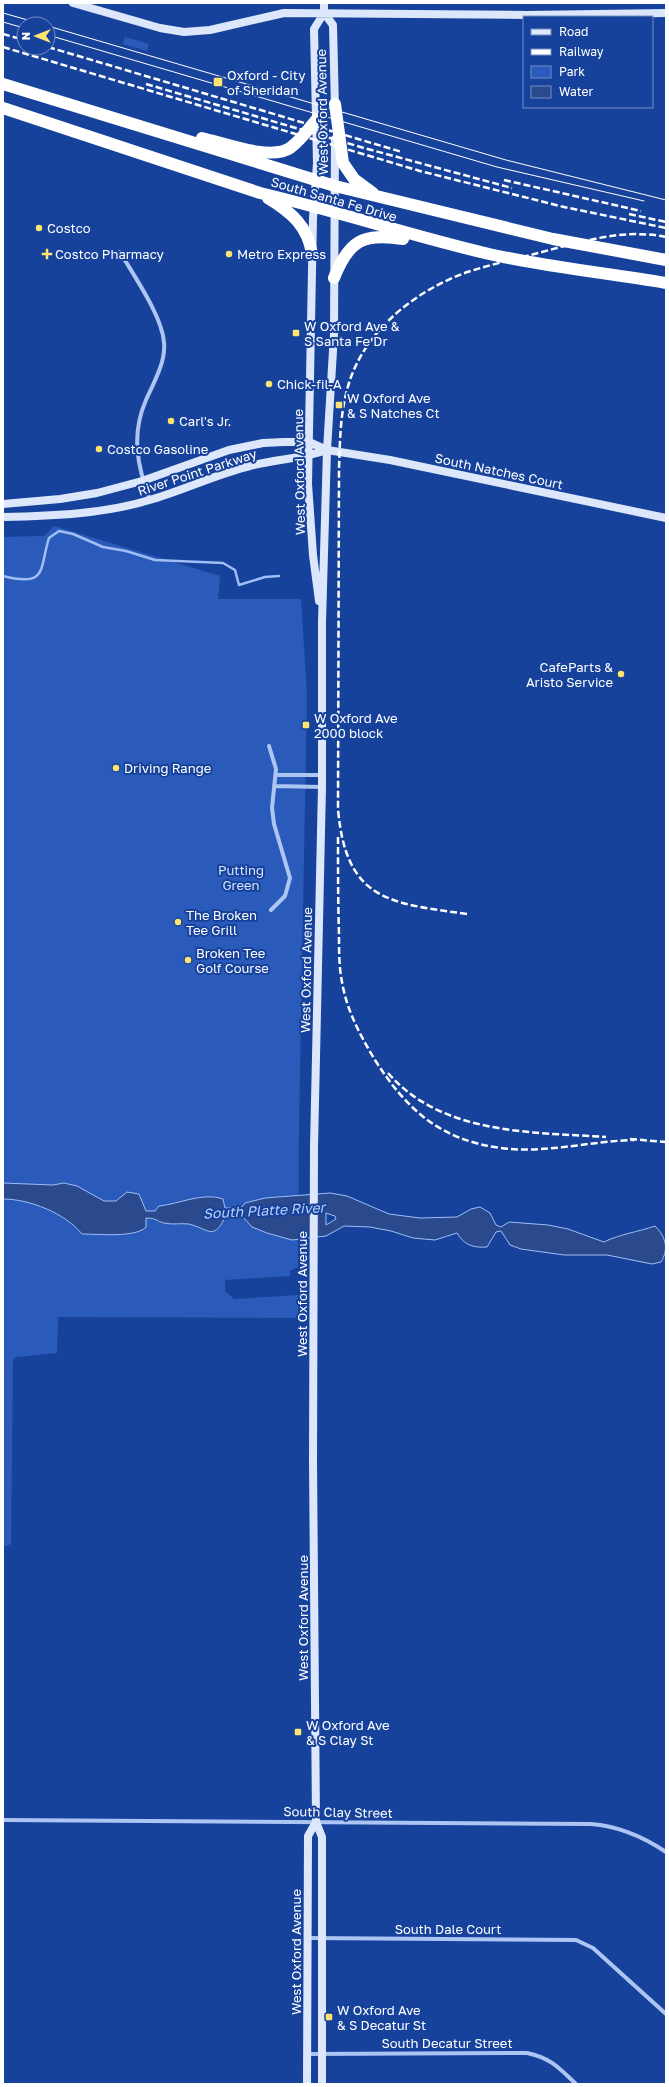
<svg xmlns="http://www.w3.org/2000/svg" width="669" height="2087" viewBox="0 0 669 2087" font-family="'Golos Text',sans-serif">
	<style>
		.green { fill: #2a5bba }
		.water { fill: #2a4a8d; stroke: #a0bef5; fill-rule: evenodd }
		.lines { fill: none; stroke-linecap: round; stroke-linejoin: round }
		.stream { stroke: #a0bef5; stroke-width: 2.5 }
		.street { stroke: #adc5f2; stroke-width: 4 }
		.secondary { stroke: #dde7fc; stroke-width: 8 }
		.highway { stroke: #fff; stroke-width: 12 }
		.tram { stroke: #fff; stroke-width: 1 }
		.rail { stroke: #fff; stroke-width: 2.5; stroke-dasharray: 7 3; stroke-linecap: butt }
		.poi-dot { fill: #ffe56f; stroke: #17429c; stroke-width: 1.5 }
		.labels { text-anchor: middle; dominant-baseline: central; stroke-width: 4; stroke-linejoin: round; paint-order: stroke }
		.poi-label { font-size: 13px; fill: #fff; stroke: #17429c; text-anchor: start }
		.street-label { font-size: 13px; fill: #fff; stroke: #17429c }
		.park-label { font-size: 13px; fill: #d5e3fd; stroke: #17429c }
		.water-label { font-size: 14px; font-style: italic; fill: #bad0f9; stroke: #17429c }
	</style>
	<rect width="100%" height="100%" fill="#17429c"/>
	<path class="green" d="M125,37l24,7 -2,7 -24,-7z
		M54,526l166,50 -2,23h83l6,95 -8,433 -1,140 -8,4v5l-65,4v11l9,8 64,-4v23l-240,-1 -1,36 -41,4 -3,3 -2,184 -8,3v-1010l39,-1 3,-1z"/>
	<path class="water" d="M3,1183l50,2 11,-2 13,3 27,15h12l11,-9 12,2 7,17h9l4,-5c20,-2 44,-14 64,-7l2,9h16l4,-5 20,-5 65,-5 17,3 42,18 31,4 37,-1 14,-8 9,-2 10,6 6,12 5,2 8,-5 39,3 20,4 36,13c16,-8 34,-10 51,-16 11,11 14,23 6,36l-9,2 -45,-9h-43l-43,-6 -11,-4 -9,-14 -5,1 -9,15c-14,1 -23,-2 -30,-14l-22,7 -22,-2 -22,-7 -21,-4 -26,-1 -18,10 -34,4 -25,-7 -15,-6 -11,-12h-15c-12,27 -17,14 -37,9 -8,-1 -17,1 -25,-1 -8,-2 -7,-5 -18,-5v9c-10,11 -49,7 -64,7 -17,-21 -53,-35 -79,-35zM326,1213l9,3 1,3 -10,6z"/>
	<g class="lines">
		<path class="stream" d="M3,576c45,11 36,-6 46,-38l10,-7 14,3 30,13 23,4 29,9 68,3 12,7 4,15 26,-8 14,-1"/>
		<path class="street" d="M120,252c14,24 42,64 44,90 2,20 -10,40 -18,58 -15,34 -9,66 4,100
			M269,746l7,23 -4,39 2,16 16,54 -5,18 -14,14
			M276,775h46
			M275,786l47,1
			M3,1820l588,4c28,2 51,12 75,28
			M307,1938l269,2 17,8 73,66
			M308,2054l219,-1c24,5 32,15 49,31"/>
		<path class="secondary" d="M73,3l87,25 24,4 26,-2 74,-17 243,2 139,-2
			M324,13l9,12 2,84
			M3,504l57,-5 37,-6 45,-12 87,-31 34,-7 21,-1h25l18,8 63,10 276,58
			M3,517c50,-1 102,-3 150,-18 33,-10 64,-25 97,-33 26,-7 52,-7 77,-16
			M319,601l-6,-46 -5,-71 5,-266 4,-55 -3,-134 10,-16v-10
			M307,2084l1,-248 8,-14
			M322,2084v-247l-6,-15 -3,-361 1,-314 8,-360v-165l5,-172 7,-116 1,-195"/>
		<path class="highway" d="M3,84l332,102 218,53 113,21
			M335,104l8,59 11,16 19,14
			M3,108l257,85c77,18 152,43 229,61 58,13 118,19 177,29
			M202,138c22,5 69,23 88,10 10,-7 18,-18 26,-28
			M268,198c23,14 40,28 44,56
			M334,278c15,-38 29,-45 69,-39"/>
		<path class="tram" d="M3,13l39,11
			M3,22l21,6
			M48,26l458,134 160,40
			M48,35l449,132 147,34"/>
		<path class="rail" d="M3,34l21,6
			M3,47l417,124 144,36 102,21
			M48,47l354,105
			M146,84l218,64 148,40
			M504,180l137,31
			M629,214l37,8
			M338,837c0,33 0,65 1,97 0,16 0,33 3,48 5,29 18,53 33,78 32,50 65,80 126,88 44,6 89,-7 133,-8
			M467,914c-78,-11 -121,-13 -129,-105l1,-341c1,-26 1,-52 8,-78 14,-55 63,-96 115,-116 25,-9 51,-14 76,-21 43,-11 84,-25 128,-16
			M388,1073c54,62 143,59 218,64
			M630,1139l36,3"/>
	</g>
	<g class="poi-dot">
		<rect x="213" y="77" width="10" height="10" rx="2"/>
		<circle cx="39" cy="228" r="4"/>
		<path d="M45 248h4v4h4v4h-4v4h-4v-4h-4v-4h4z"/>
		<circle cx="229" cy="254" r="4"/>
		<rect x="292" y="329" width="8" height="8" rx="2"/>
		<circle cx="269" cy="384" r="4"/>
		<rect x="335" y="401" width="8" height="8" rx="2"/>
		<circle cx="171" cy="421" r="4"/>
		<circle cx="99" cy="449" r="4"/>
		<circle cx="621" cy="674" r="4"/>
		<rect x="302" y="721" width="8" height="8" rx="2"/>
		<circle cx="116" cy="768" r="4"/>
		<circle cx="178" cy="922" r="4"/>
		<circle cx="188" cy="960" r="4"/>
		<rect x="294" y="1728" width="8" height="8" rx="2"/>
		<rect x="325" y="2013" width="8" height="8" rx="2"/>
	</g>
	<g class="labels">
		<g class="poi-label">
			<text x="227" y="75">Oxford - City<tspan x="227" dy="15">of Sheridan</tspan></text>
			<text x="47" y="228">Costco</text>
			<text x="55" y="254">Costco Pharmacy</text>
			<text x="237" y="254">Metro Express</text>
			<text x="304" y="326">W Oxford Ave &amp;<tspan x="304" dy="15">S Santa Fe Dr</tspan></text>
			<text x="277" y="384">Chick-fil-A</text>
			<text x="347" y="398">W Oxford Ave<tspan x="347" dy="15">&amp; S Natches Ct</tspan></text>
			<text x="179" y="421">Carl's Jr.</text>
			<text x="107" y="449">Costco Gasoline</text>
			<text x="613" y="667" text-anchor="end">CafeParts &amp;<tspan x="613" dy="15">Aristo Service</tspan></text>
			<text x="314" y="718">W Oxford Ave<tspan x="314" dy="15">2000 block</tspan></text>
			<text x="124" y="768">Driving Range</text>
			<text x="186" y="915">The Broken<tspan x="186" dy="15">Tee Grill</tspan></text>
			<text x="196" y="953">Broken Tee<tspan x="196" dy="15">Golf Course</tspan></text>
			<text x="306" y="1725">W Oxford Ave<tspan x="306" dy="15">&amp; S Clay St</tspan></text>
			<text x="337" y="2010">W Oxford Ave<tspan x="337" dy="15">&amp; S Decatur St</tspan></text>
		</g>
		<g class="street-label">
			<text transform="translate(322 112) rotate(-91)">West Oxford Avenue</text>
			<text transform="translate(334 199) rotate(16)">South Santa Fe Drive</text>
			<text transform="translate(499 471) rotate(12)">South Natches Court</text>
			<text transform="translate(197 472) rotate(-18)">River Point Parkway</text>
			<text transform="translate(299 472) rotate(-91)">West Oxford Avenue</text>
			<text transform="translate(306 970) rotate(-89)">West Oxford Avenue</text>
			<text transform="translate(302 1294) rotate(-90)">West Oxford Avenue</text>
			<text transform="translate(303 1618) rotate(-90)">West Oxford Avenue</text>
			<text transform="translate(338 1812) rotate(1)">South Clay Street</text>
			<text x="448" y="1929">South Dale Court</text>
			<text transform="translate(296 1952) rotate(-90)">West Oxford Avenue</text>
			<text x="447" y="2043">South Decatur Street</text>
		</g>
		<g class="park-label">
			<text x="241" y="870">Putting<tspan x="241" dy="15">Green</tspan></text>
		</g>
		<g class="water-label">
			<text transform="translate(264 1210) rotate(-3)">South Platte River</text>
		</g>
	</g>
	<rect width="669" height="2087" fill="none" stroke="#ffffff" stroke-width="8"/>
	<rect x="523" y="16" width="130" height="92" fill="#17429c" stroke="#748ec4"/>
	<rect x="531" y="29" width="20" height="6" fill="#dde7fc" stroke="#748ec4"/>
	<text x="559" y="36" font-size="12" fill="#ffffff">Road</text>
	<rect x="531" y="49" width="20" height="6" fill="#ffffff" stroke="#748ec4"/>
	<text x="559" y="56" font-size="12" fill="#ffffff">Railway</text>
	<rect x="531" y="66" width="20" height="12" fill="#2a5bba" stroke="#748ec4"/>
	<text x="559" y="76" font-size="12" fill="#ffffff">Park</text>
	<rect x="531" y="86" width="20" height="12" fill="#2a4a8d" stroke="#748ec4"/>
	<text x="559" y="96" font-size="12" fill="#ffffff">Water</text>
	<g transform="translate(36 36) rotate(270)"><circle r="19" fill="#17429c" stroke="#748ec4"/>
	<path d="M0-3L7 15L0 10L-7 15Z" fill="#ffe56f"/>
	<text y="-6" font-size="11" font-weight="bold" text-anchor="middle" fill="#ffffff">N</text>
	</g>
</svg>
